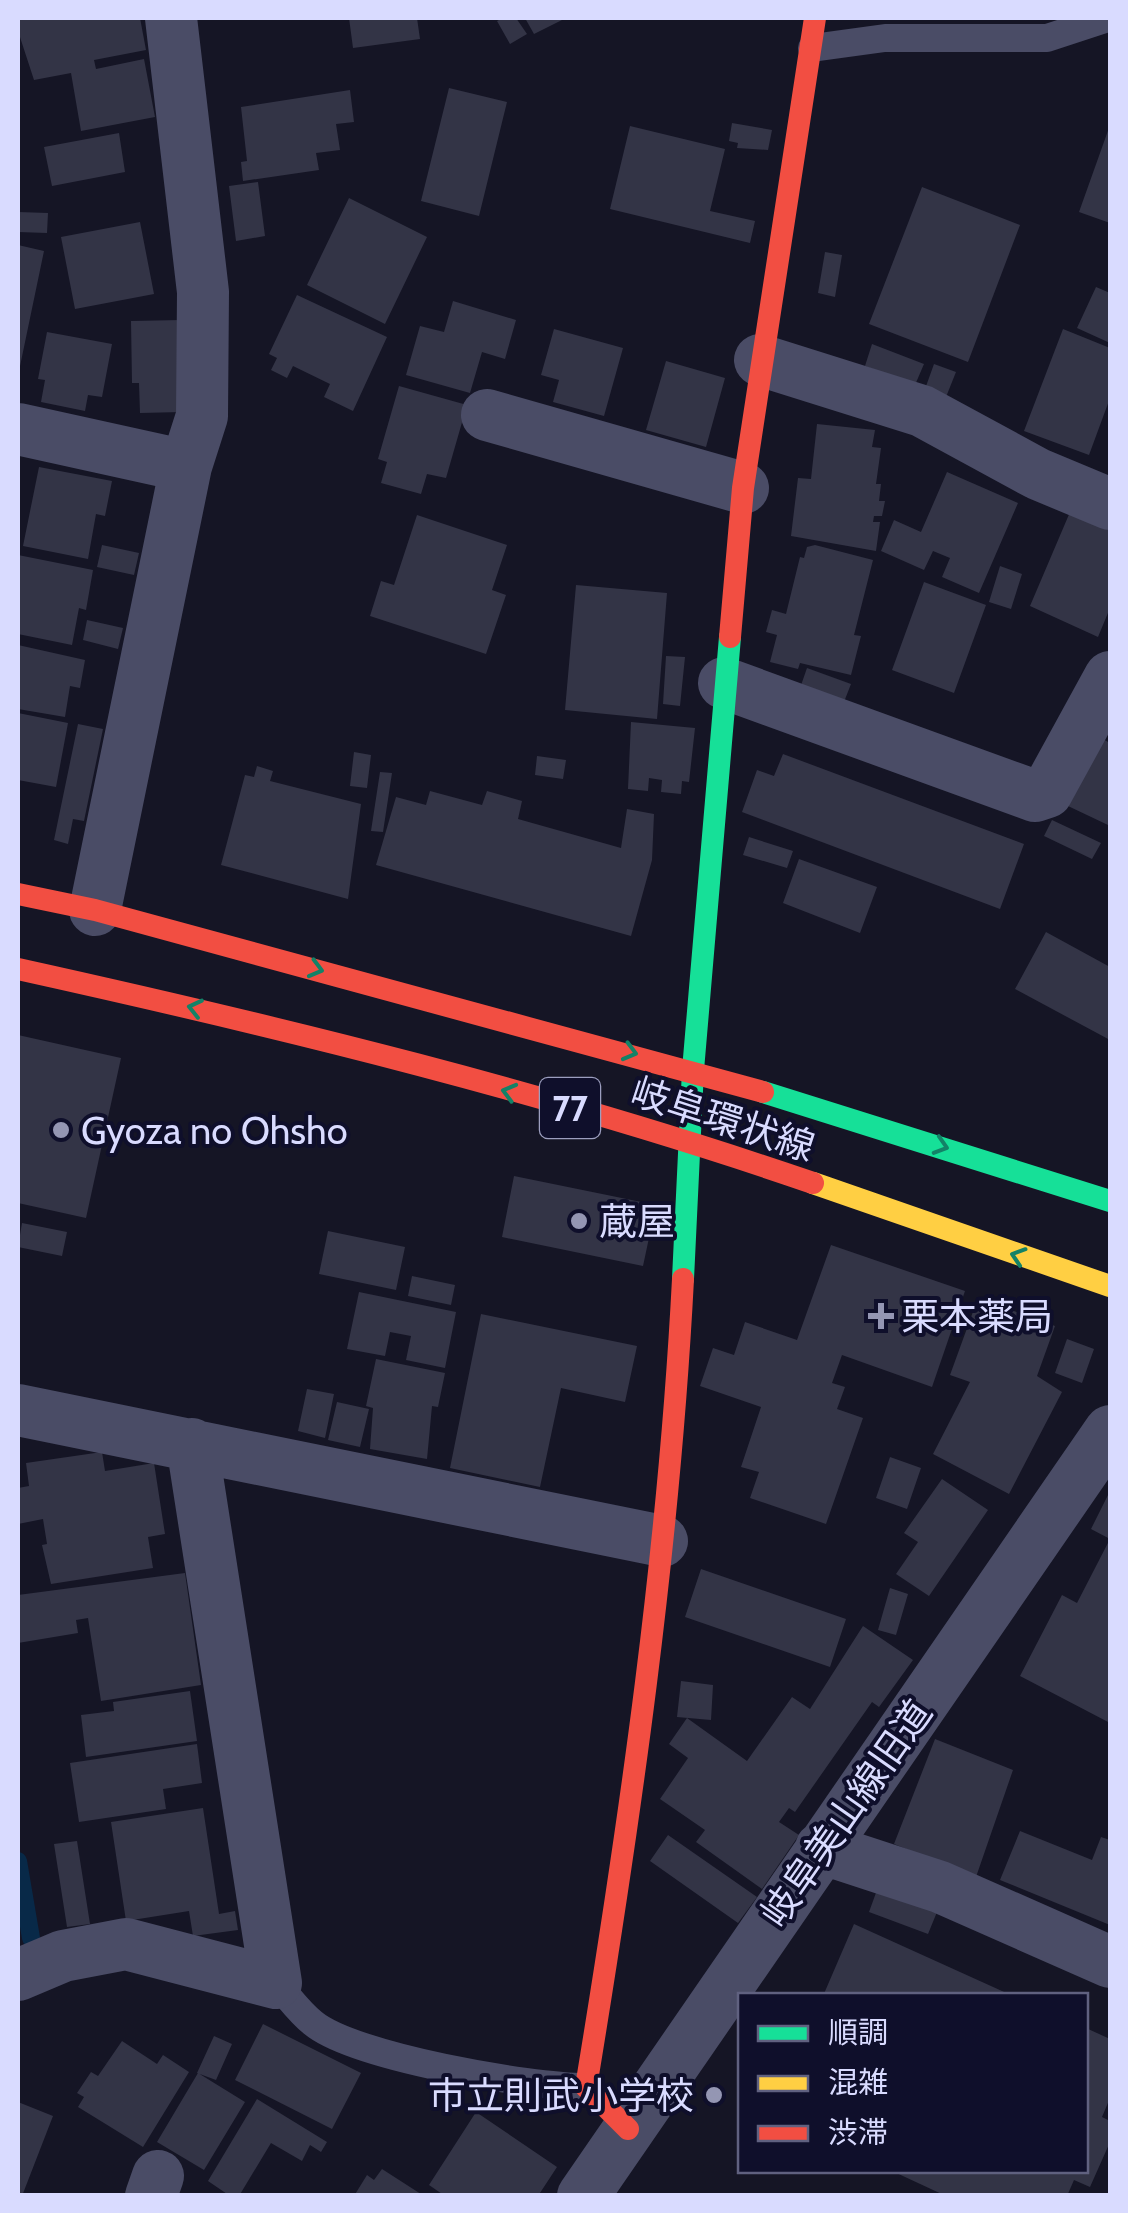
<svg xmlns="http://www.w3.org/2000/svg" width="1128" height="2213" viewBox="0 0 1128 2213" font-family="Cabin,'Noto Sans JP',sans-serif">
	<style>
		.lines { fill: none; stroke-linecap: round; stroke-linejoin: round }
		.stream { stroke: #082948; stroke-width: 18 }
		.building { fill: #333446 }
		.lane { stroke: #4a4c66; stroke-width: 28 }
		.street { stroke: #4a4c66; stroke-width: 52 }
		.fast { stroke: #16e098; stroke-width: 22 }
		.slow { stroke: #ffcf43; stroke-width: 22 }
		.jam { stroke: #f24e42; stroke-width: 22 }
		.oneway { stroke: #138267 }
		.poi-dot { fill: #9496b3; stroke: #0f0f2b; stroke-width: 4 }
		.labels { text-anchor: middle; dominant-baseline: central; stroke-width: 8; stroke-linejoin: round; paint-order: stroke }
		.shield { fill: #0f0f2b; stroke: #9c9ebf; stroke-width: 2.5 }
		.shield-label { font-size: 35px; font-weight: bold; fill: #d9dbff }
		.street-label { font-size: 38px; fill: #d9dbff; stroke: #0f0f2b }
		.poi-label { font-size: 38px; fill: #d9dbff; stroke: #0f0f2b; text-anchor: start }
	</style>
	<rect width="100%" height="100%" fill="#151525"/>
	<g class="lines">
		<path class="stream" d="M18,1861l13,77"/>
	</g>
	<path class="building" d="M18,18h122l6,32 -52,10 2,9 48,-10 11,58 -74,14 -10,-58 -37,7 -16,-49z
		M349,18h68l3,21 -67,9z
		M503,18h13l11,16 -17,10 -13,-23z
		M525,18h41l-32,16z
		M449,88l58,14 -28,114 -58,-15z
		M350,90l4,32 -18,2 4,26 -24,3 3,17 -76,11 -2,-19 6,-1 -6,-54z
		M732,123l40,7 -4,20 -31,-2 1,-5 -9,-2z
		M1110,125v98l-31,-11z
		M630,126l95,23 -15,62 45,10 -5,22 -140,-34z
		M119,133l6,39 -73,14 -8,-39z
		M258,182l7,54 -29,5 -7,-55z
		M922,187l98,38 -52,137 -99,-38z
		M349,198l78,39 -42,87 -78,-39z
		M18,212l30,1 -1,20 -29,-1z
		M140,222l14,72 -79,15 -14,-72z
		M18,245l26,6 -25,120h-1z
		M825,252l17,3 -7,42 -17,-4z
		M1096,287l14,6v50l-33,-15z
		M297,295l90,42 -34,74 -29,-14 6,-13 -37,-18 -6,12 -16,-8 6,-12 -8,-4z
		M453,301l63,19 -11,39 -23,-7 -12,41 -64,-18 14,-49 24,6z
		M181,320l1,92 -42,1 -1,-30h-7l-1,-62z
		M554,329l69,19 -19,68 -51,-14 6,-22 -18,-5z
		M1063,329l47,19v50l-21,57 -65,-24z
		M47,332l65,12 -10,53 -14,-2 -3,16 -44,-9 4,-22 -7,-1z
		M872,344l52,20 -9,21 -50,-19z
		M666,361l59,17 -19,69 -60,-17z
		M934,364l22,8 -10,25 -21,-8z
		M399,386l68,19 -21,73 -19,-4 -6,20 -40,-11 6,-21 -9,-3z
		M817,424l58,6 -3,17 9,1 -5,36h5l-2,17h6l-3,15h-8l-1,6h7l-4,29 -85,-15 7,-58 13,1z
		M39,467l73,14 -7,35 -9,-2 -8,45 -65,-13z
		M947,472l71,31 -39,90 -37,-16 8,-19 -17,-7 -9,19 -43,-19 13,-31 27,12z
		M1073,505l37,16v87l-12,29 -68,-31z
		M417,515l90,30 -15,45 14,5 -20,59 -116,-38 11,-35 13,4z
		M102,545l37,8 -5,22 -37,-8z
		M815,545l58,15 -19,75 7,1 -10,39 -51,-12 -2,6 -28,-7 7,-27 -11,-3 6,-22 14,4 14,-57 4,1 3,-11z
		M18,555l75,15 -7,40 -7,-2 -7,37 -54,-11z
		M1000,566l22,8 -11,35 -22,-7z
		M924,582l62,23 -32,88 -62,-23z
		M576,585l91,8 -10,126 -92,-9z
		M87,620l36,8 -5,21 -35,-9z
		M18,645l67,15 -5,28 -10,-2 -5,31 -47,-8z
		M666,656l19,1 -5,49 -17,-2z
		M807,668l44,16 -9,23 -43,-16z
		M18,713l50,10 -12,64 -38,-7z
		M631,722l64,6 -6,54 -7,-1 -1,13 -20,-2 1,-12 -13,-2 -1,13 -20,-2z
		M78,724l25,5 -19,92 -11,-2 -5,25 -14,-4z
		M1101,738l9,5 -2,82 -40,-19z
		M354,752l17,3 -4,33 -17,-2z
		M783,754l241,90 -24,65 -258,-97 15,-42 17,6z
		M537,756l29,4 -3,19 -28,-4z
		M257,766l16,5 -3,10 91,23 -13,95 -127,-34 24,-90 9,2z
		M380,772l12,1 -9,59 -12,-1z
		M430,791l52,14 5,-14 35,10 -4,18 103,29 6,-39 27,5 -2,46 -21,76 -255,-71 20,-68 30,8z
		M1052,820l49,23 -9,16 -48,-23z
		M749,837l44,14 -6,17 -44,-13z
		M799,859l78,28 -17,46 -77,-30z
		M1046,932l64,35v73l-95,-51z
		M18,1035l103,23 -35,160 -68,-15z
		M514,1176l142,29 -13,61 -141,-29z
		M22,1223l45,9 -5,24 -44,-9z
		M328,1231l77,16 -9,43 -77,-16z
		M831,1245l134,46 -33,96 -90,-32 -10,28 13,4 -8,22 26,9 -37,106 -76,-26 9,-26 -18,-5 20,-60 -61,-21 13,-38 21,7 11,-33 52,18z
		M412,1276l43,9 -4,20 -43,-9z
		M359,1292l97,20 -11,56 -39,-8 5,-24 -21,-4 -5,24 -38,-7z
		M978,1298l77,28 -18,50 25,16 -53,102 -76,-40 37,-72 -20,-7z
		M481,1314l156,32 -12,56 -64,-14 -21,99 -90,-19z
		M1067,1339l27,10 -12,34 -27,-10z
		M376,1359l69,14 -7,34 -6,-1 -5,53 -57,-10 3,-41 -7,-2z
		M307,1389l27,5 -9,44 -27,-7z
		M337,1402l32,7 -9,38 -32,-7z
		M102,1452l3,19 49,-8 11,71 -17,3 5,31 -102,16 -9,-39 5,-1 -4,-25 -25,5v-36l11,-2 -3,-23z
		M890,1457l31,11 -14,41 -31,-11z
		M942,1479l46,31 -59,86 -33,-22 22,-32 -14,-9z
		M1110,1491v232l-90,-47 42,-81 15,8 33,-64 -19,-10z
		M701,1569l145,50 -16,48 -145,-50z
		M185,1573l16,112 -100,16 -13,-83 -12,2 2,13 -60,10v-48z
		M890,1588l18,6 -12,41 -18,-5z
		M863,1626l50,34 -34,47 -7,-5 -77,110 -6,-4 -10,14 20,13 -37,54 -66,-47 9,-12 -45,-31 28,-41 -19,-14 18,-26 60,43 45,-64 18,12z
		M681,1681l32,4 -2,35 -34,-3z
		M190,1691l7,50 -111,16 -5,-42 33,-4 -1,-9z
		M935,1739l78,31 -37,107 -82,-33z
		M197,1744l5,39 -39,6 3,20 -87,13 -9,-59z
		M203,1808l16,106 16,-3 3,19 -45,6 -4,-25 -63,10 -15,-99z
		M1020,1831l72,29 9,-23 9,3v85l-110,-45z
		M668,1835l89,62 -19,26 -88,-62z
		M77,1841l13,83 -23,3 -13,-83z
		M877,1890l60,22 -9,22 -59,-22z
		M854,1924l159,72h-190z
		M263,2024l98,49 -29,56 -97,-49z
		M1086,2028l24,11v59l-8,19 8,4v21l-20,45 -16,-7 -7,16h-121l-56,-26h196z
		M214,2036l18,8 -16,36 -19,-7z
		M122,2041l35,23 6,-9 26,17 -46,75 -65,-40 6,-10 -7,-4 14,-21 7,4z
		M198,2073l47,29 -41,68 -47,-28z
		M257,2099l70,43 -6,10 -11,-7 -8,16 -31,-18 -32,53h-9l-22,-15z
		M18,2102l35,14 -31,80h-4z
		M476,2112l81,55 -19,29h-93l-16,-11z
		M382,2169l42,27h-70l13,-21 7,5z"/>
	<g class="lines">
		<path class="lane" d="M812,48l73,-10h162l61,-20
			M276,1983c12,13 23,29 37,40 41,34 217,64 273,64"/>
		<path class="street" d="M171,18l32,274 -1,124 -16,50
			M760,360l162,51 116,63 72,30
			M487,415l256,73
			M18,429l168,37 -91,444
			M724,683l311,113 12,-4 63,-115
			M18,1410l644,131
			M821,1848l119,39 170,75
			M18,1975l45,-19 63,-12 150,39 -84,-539
			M151,2196l7,-20
			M583,2196l527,-765"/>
		<path class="fast" d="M763,1092l347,109
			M683,1279l10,-209 37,-433"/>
		<path class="slow" d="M813,1183l297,103"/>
		<path class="jam" d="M730,637l13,-149 72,-470
			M18,894l77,16 668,182
			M18,969c267,59 536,125 795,214
			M628,2129l-42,-42c44,-267 83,-537 97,-808"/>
	</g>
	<defs><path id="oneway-chevron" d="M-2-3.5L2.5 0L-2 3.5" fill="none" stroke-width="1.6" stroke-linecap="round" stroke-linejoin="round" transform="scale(2.5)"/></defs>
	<g class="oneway">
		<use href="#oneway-chevron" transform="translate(316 969) rotate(15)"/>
		<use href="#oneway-chevron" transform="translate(195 1008) rotate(-167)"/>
		<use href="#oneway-chevron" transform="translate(630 1052) rotate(15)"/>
		<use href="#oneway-chevron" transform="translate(509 1092) rotate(-165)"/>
		<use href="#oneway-chevron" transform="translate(941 1146) rotate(17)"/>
		<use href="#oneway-chevron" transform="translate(1018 1256) rotate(-162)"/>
	</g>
	<g class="poi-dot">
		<circle cx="61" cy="1130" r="10"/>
		<circle cx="579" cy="1221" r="10"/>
		<path d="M876 1301h10v10h10v10h-10v10h-10v-10h-10v-10h10z"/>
		<circle cx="714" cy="2095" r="10"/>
	</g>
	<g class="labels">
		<rect class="shield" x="540" y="1078" width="60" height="60" rx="8"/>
		<g class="shield-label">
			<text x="570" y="1108">77</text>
		</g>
		<g class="street-label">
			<text transform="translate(723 1119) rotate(18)">岐阜環状線</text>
			<text transform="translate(846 1813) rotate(-55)">岐阜美山線旧道</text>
		</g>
		<g class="poi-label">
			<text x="81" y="1130">Gyoza no Ohsho</text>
			<text x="599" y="1221">蔵屋</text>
			<text x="901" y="1316">栗本薬局</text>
			<text x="694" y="2095" text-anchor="end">市立則武小学校</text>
		</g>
	</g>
	<rect width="1128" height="2213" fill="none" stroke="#d9dbff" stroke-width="40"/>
	<rect x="738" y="1993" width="350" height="180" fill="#0f0f2b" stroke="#606180" stroke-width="2.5"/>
	<rect x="758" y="2026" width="50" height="15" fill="#16e098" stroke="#606180" stroke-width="2.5"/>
	<text x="828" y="2043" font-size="30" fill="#d9dbff">順調</text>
	<rect x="758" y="2076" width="50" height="15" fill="#ffcf43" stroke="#606180" stroke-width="2.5"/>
	<text x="828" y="2093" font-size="30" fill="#d9dbff">混雑</text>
	<rect x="758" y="2126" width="50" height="15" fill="#f24e42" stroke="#606180" stroke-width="2.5"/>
	<text x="828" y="2143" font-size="30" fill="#d9dbff">渋滞</text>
</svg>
